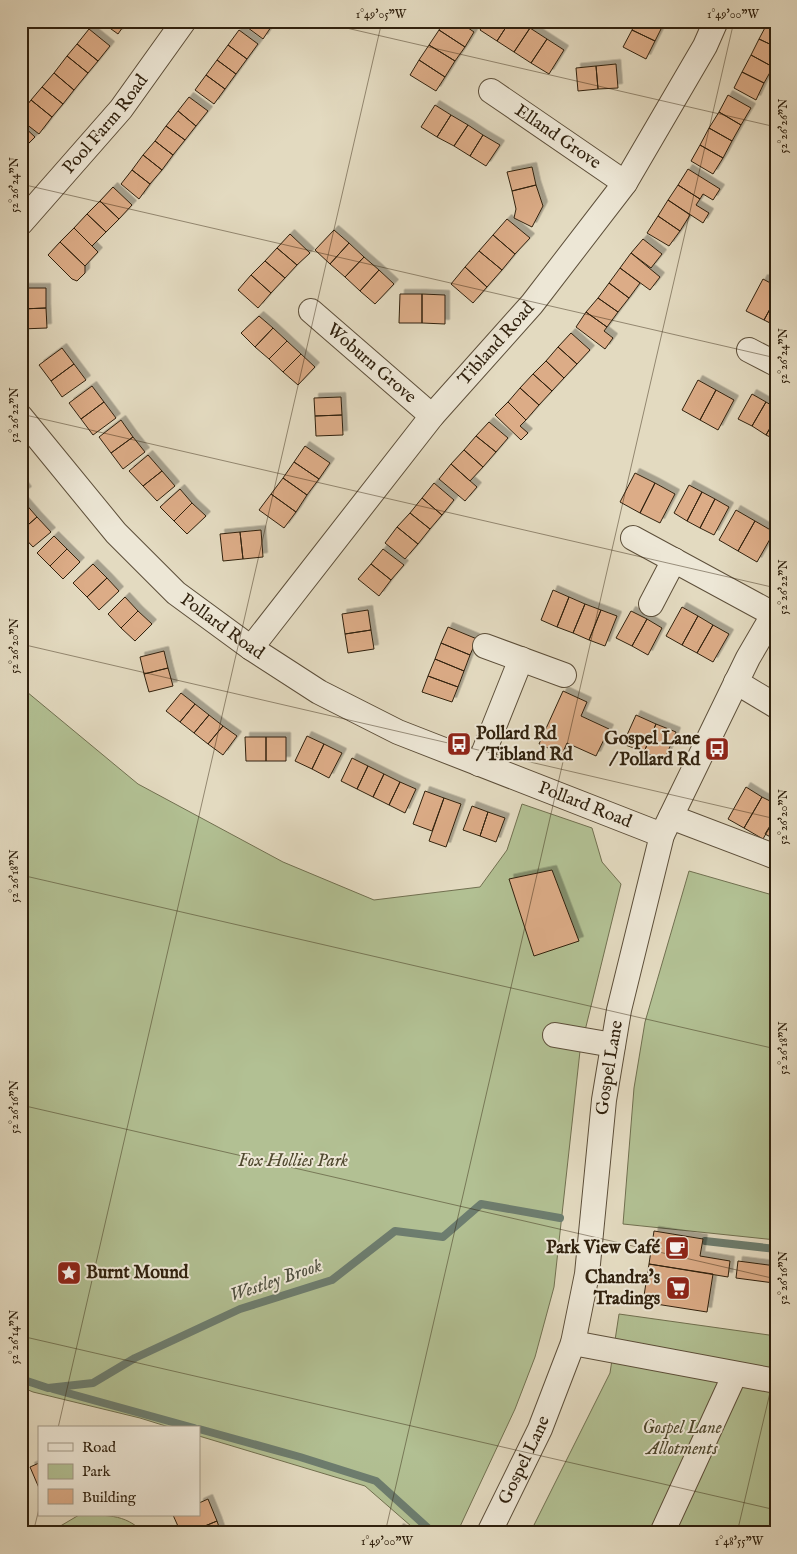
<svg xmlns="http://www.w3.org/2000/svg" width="797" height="1554" viewBox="0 0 797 1554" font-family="'IM FELL English',serif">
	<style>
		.green { fill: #b2c093; stroke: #717050 }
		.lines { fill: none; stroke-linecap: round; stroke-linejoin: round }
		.stream { stroke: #6d7d6f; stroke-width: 8 }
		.building { fill: #dcac87; stroke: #30210e; filter: url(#shadow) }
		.minor-casing { stroke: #5d4f3a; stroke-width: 26 }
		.minor { stroke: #ede7d6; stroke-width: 24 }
		.ticks { fill: none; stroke: #30210e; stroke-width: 1; stroke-opacity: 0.45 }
		.labels { text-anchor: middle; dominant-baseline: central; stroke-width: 4; stroke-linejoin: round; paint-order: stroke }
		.street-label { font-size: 18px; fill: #30210e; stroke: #ede7d6 }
		.poi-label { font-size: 18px; font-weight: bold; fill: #30210e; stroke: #ede7d6; text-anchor: end }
		.park-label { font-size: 18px; font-style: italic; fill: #50492f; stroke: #ede7d6 }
		.water-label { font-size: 19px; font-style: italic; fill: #4e4f3f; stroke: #ede7d6 }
		.neatline { fill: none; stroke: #30210e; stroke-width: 2 }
		.ticks-label { font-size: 12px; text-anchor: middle; fill: #30210e }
	</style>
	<defs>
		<filter id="shadow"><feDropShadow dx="4.5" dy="-4.5" stdDeviation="0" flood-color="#0004"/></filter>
	</defs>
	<rect width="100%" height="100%" fill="#e3dac0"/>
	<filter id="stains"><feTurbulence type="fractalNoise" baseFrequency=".004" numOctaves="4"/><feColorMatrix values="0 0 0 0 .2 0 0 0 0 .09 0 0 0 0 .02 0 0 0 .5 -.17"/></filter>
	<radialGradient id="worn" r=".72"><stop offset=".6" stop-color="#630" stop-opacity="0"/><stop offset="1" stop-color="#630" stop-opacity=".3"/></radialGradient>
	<path class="green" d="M21,687l117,97 145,78 91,38 106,-13 27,-37 15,-46 70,24 10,34 19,22 -41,167 -26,236 -19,70 -20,52 -58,124h-38l-54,-47 -166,-50v-8h-27l-32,-10 -107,-26 -12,-5z
		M689,871l87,25v344l-153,-16 11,-136 11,-66z
		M619,1314l157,22v197h-246l80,-160z
		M79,1515c22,0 48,-2 64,18h-88l2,-5z"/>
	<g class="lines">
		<path class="stream" d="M705,1241l71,8
			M21,1379l27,9 45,-5 42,-25 105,-49 92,-29 63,-49 48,6 38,-33 79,14
			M53,1389l141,39
			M199,1429l101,28 76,24 53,48"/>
	</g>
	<path class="building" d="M100,21h27l-9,13z
		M270,21l3,3 -10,15 -23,-17z
		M444,21h14l16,11 -9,15 -26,-17z
		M486,21h24l-13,20 -17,-11z
		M510,21h8l12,7 -16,24 -17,-11z
		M636,21h24l4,2 -9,18 -23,-11z
		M768,22l8,4v21l-17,-8z
		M530,28l17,11 -16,24 -17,-11z
		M89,29l21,17 -12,15 -21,-17z
		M239,30l19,14 -11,15 -19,-14z
		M439,30l26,17 -10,14 -26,-16z
		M632,30l23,11 -9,18 -23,-12z
		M547,39l17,11 -15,24 -18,-11z
		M759,39l17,8v14l-3,6 -22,-12z
		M77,44l21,17 -10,12 -21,-17z
		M228,45l19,14 -11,15 -19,-14z
		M429,45l26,16 -10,16 -26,-17z
		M751,55l22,12 -9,16 -22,-11z
		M67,56l21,17 -14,17 -20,-17z
		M217,60l19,14 -11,15 -19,-14z
		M419,60l26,17 -9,14 -26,-16z
		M616,64l2,24 -20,1 -2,-23z
		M596,66l2,23 -20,2 -2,-23z
		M742,72l22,11 -8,17 -22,-12z
		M54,73l20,17 -11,14 -21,-17z
		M206,75l19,14 -11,15 -19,-14z
		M42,87l21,17 -11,13 -21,-17z
		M728,95l23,13 -10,17 -22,-13z
		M189,97l19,14 -12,15 -18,-15z
		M31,100l21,17 -13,17 -18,-14v-7z
		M435,105l16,10 -14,22 -16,-10z
		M178,111l18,15 -11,14 -19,-14z
		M719,112l22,13 -9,16 -23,-13z
		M451,115l17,10 -14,21 -17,-9z
		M21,124l14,13 -13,13 -1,-1z
		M468,125l15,10 -13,21 -16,-10z
		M166,126l19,14 -12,15 -18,-14z
		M709,128l23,13 -9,17 -23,-13z
		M483,135l17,10 -14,21 -16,-10z
		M155,141l18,14 -11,15 -19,-15z
		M700,145l23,13 -10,16 -22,-13z
		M143,155l19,15 -12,14 -18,-14z
		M532,167l4,18 -24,6 -5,-19z
		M688,169l32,20 -7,11 -10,-6 -3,5 -22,-14z
		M132,170l18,14 -11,15 -18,-15z
		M536,185l7,21 -11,21 -18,-9 2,-9 -4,-18z
		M678,185l22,14 -4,6 13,8 -6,10 -35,-23z
		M113,187l19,18 -13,14 -19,-18z
		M668,200l22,15 -10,16 -22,-15z
		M100,201l19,18 -13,13 -19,-18z
		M87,214l19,18 -14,14 -18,-18z
		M658,216l22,15 -11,15 -22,-13z
		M507,219l23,19 -15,16 -22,-19z
		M74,228l24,24 -13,14 -25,-24z
		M334,230l15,13 -19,21 -15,-14z
		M290,234l20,19 -13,12 -20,-17z
		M493,235l22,19 -13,16 -23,-19z
		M643,239l19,15 -11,14 -20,-15z
		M60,242l25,24v7l-8,8 -5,-2 -24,-24z
		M349,243l15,14 -19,20 -15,-13z
		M277,248l20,17 -12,13 -20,-17z
		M479,251l23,19 -15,17 -22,-20z
		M631,253l29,24 -10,13 -30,-22z
		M364,257l15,13 -19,21 -15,-14z
		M265,261l20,17 -14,15 -20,-18z
		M465,267l22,20 -14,16 -22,-19z
		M620,268l20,15 -11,15 -20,-15z
		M379,270l15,14 -19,20 -15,-13z
		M251,275l20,18 -13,15 -20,-18z
		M763,279l13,7v12l-12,22 -18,-9z
		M609,283l20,15 -11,14 -20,-14z
		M21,288h25v20l-25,1z
		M400,294h22v29h-23z
		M422,294l23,1v29l-23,-1z
		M598,298l20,14 -11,15 -21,-15z
		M776,298v28l-12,-6z
		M46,308l1,20 -26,1v-20z
		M586,312l21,15 -3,4 9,7 -8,11 -29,-22z
		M259,316l14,12 -18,19 -14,-14z
		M273,328l14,13 -18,18 -14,-12z
		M571,333l19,17 -13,14 -19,-17z
		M287,341l14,13 -18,18 -14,-13z
		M558,347l19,17 -13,14 -18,-17z
		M62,348l12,16 -23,17 -12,-16z
		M301,354l14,13 -17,18 -15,-13z
		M546,361l18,17 -12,13 -19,-17z
		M74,364l12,16 -24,17 -11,-16z
		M533,374l19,17 -13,14 -19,-17z
		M698,380l18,10 -16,30 -18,-10z
		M92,386l12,16 -23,17 -12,-16z
		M520,388l19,17 -13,15 -18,-18z
		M716,390l18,10 -16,30 -18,-10z
		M752,394l14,8 -14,24 -14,-7z
		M341,397l1,18 -27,1 -1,-18z
		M104,402l12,16 -23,17 -12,-16z
		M508,402l18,18 -6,6 8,7 -7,7 -26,-25z
		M766,402l10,6v10l-10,17 -14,-9z
		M342,415l1,20 -27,1 -1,-20z
		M776,418v22l-10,-5z
		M121,420l12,17 -22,16 -12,-16z
		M489,422l19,16 -12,14 -20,-16z
		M476,436l20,16 -13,15 -19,-17z
		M133,437l12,15 -22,17 -12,-16z
		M305,446l25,17 -11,16 -25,-17z
		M464,450l19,17 -13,14 -19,-17z
		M148,455l14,16 -19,15 -14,-15z
		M294,462l25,17 -12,16 -24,-17z
		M451,464l26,23 -12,14 -26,-22z
		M162,471l13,15 -18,15 -14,-15z
		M635,473l20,10 -15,30 -20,-11z
		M283,478l24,17 -11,17 -25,-18z
		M21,483l6,8 -6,4z
		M434,483l20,17 -12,15 -20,-17z
		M655,483l20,11 -15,29 -20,-10z
		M689,485l13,7 -15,29 -13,-8z
		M180,489l12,14 -18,18 -14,-14z
		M702,492l13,7 -15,29 -13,-7z
		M271,494l25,18 -12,16 -25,-18z
		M422,498l20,17 -12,14 -20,-16z
		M715,499l14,8 -15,28 -14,-7z
		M24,502l13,15 -16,14v-26z
		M192,503l14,13 -19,18 -13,-13z
		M736,510l19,11 -17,30 -19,-11z
		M410,513l20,16 -12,15 -21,-17z
		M37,517l14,15 -18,15 -12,-13v-3z
		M755,521l19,11 -17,30 -19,-11z
		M397,527l21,17 -13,15 -20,-16z
		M261,530l2,27 -20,2 -3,-27z
		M240,532l3,27 -20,2 -3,-27z
		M54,536l13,13 -17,17 -13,-13z
		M67,549l13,13 -17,17 -13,-13z
		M383,549l21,16 -13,15 -20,-16z
		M93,564l14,14 -20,19 -14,-14z
		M371,564l20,16 -12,16 -21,-17z
		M107,578l12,13 -20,19 -12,-13z
		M553,590l16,7 -12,30 -16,-7z
		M125,597l13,14 -17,17 -13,-14z
		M569,597l16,7 -12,29 -16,-6z
		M585,604l16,6 -12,30 -16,-7z
		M682,607l16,9 -16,29 -16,-9z
		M368,610l3,20 -26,4 -3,-20z
		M601,610l16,6 -12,30 -16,-6z
		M138,611l14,13 -17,17 -14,-13z
		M631,611l16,8 -15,27 -16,-8z
		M698,616l15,9 -16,28 -15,-8z
		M647,619l15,9 -14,27 -16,-9z
		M713,625l16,9 -16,28 -16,-9z
		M448,627l29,12 -7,16 -29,-12z
		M371,630l3,19 -26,4 -3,-19z
		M441,643l29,12 -6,16 -29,-12z
		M164,651l4,17 -24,6 -4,-17z
		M435,659l29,12 -6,16 -30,-11z
		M168,668l5,18 -24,6 -5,-18z
		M428,676l30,11 -6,15 -30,-10z
		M563,691l24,11 -6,14 28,13 -13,27 -29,-13 -5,11 -23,-10z
		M181,693l14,11 -15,18 -14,-11z
		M195,704l14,11 -15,18 -14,-11z
		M209,715l14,11 -15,18 -14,-11z
		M636,715l20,9 -12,28 -21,-8z
		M656,724l20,8 -12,29 -20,-9z
		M223,726l14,10 -14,19 -15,-11z
		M307,736l17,8 -12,25 -17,-8z
		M245,737h21v24h-20z
		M266,737h20v24h-20z
		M324,744l18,9 -13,25 -17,-9z
		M352,758l16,8 -11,23 -16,-8z
		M368,766l16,8 -11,23 -16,-8z
		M384,774l16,8 -11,23 -16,-8z
		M400,782l16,7 -11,24 -16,-8z
		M746,787l16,10 -18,31 -16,-9z
		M425,791l19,7 -12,33 -19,-7z
		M762,797l14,7v12l-13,23 -19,-11z
		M444,798l17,6 -15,43 -17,-6z
		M472,806l16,6 -8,24 -17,-6z
		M488,812l17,6 -9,24 -16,-6z
		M776,816v24l-11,-6z
		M552,870l27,71 -45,15 -25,-77z
		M654,1231l49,8 -3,17 30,5 -2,16 -79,-13z
		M738,1261l38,5 -2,17 -38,-5z
		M649,1264l64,10 -6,38 -64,-10z
		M39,1463v25l-9,-21z
		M208,1499l9,22 -29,12h-7l-8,-18h26v-12z
		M217,1521l4,12h-33z
		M399,1528l8,5h-11z"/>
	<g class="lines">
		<defs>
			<g id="minor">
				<path id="s1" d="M491,91l134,92"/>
				<path id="s2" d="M21,223l100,-114 63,-88"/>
				<path id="s3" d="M311,311l121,105"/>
				<path d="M749,350l27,14"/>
				<path id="s4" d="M21,417l95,116 60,60 75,55 68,44 79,40 264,103"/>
				<path d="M633,538l140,76"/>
				<path d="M651,604l23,-44"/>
				<path d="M485,646l79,29"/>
				<path id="s5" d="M251,648l181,-232 100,-112 93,-121 80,-137 11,-25"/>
				<path d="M736,682l40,24"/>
				<path d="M479,764l42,-105"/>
				<path d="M671,817l105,40"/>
				<path d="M555,1035l58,10"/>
				<path d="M573,1343l203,38"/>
				<path id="s6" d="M489,1533l51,-104 33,-86 14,-69 17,-174 15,-90 43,-175 86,-177 28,-48"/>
				<path d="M662,1533l73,-159"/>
			</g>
		</defs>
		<use href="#minor" class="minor-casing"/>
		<use href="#minor" class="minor"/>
	</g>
	<path class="ticks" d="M316,21l460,106M21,60l9,-39M21,184l755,174M21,414l755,174M21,644l755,175M21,875l755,174M21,1105l755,174M21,1336l755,174M58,1428l324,-1407M33,1533l6,-24M385,1533l349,-1512M737,1533l39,-166"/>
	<defs>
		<symbol id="bus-square" viewBox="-11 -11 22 22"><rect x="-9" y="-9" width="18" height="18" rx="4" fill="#8f2418" stroke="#ede7d6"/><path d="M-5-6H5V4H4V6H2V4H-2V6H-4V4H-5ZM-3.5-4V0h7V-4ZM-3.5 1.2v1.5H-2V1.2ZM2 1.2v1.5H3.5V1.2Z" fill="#fff"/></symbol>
		<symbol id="cafe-square" viewBox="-11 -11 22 22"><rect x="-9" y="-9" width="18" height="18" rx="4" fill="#8f2418" stroke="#ede7d6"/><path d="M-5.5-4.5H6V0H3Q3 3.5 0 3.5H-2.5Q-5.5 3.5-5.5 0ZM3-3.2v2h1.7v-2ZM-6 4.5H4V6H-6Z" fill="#fff"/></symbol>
		<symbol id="sight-square" viewBox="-11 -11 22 22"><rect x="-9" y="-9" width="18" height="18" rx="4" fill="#8f2418" stroke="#ede7d6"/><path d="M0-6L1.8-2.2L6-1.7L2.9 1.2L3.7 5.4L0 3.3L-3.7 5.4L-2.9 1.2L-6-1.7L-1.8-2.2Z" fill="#fff"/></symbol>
		<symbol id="supermarket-square" viewBox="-11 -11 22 22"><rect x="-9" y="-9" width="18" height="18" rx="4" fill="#8f2418" stroke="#ede7d6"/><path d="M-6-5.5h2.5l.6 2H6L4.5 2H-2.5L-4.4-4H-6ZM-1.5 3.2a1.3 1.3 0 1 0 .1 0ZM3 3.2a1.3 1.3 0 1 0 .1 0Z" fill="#fff"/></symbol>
	</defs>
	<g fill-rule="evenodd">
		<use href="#bus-square" x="445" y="730" width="28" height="28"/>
		<use href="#bus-square" x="703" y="735" width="28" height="28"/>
		<use href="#cafe-square" x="663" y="1234" width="28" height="28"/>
		<use href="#sight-square" x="55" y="1259" width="28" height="28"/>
		<use href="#supermarket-square" x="664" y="1274" width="28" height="28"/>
	</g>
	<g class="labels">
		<g class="street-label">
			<text stroke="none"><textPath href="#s2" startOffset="130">Pool Farm Road</textPath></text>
			<text stroke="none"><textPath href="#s1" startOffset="81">Elland Grove</textPath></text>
			<text stroke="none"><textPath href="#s5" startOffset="391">Tibland Road</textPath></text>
			<text stroke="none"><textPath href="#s3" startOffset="80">Woburn Grove</textPath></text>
			<text stroke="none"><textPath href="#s4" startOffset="292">Pollard Road</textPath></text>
			<text stroke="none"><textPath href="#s4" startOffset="698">Pollard Road</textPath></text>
			<text stroke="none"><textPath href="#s6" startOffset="486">Gospel Lane</textPath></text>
			<text stroke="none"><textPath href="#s6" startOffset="81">Gospel Lane</textPath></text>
		</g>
		<g class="poi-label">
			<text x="476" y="734" text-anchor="start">Pollard Rd<tspan x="476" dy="21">/ Tibland Rd</tspan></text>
			<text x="700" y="739">Gospel Lane<tspan x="700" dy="21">/ Pollard Rd</tspan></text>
			<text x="660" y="1248">Park View Café</text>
			<text x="86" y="1273" text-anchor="start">Burnt Mound</text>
			<text x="660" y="1278">Chandra's<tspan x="660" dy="21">Tradings</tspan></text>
		</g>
		<g class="park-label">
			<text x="293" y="1161">Fox Hollies Park</text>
			<text x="682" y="1428">Gospel Lane<tspan x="682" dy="21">Allotments</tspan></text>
		</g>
		<g class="water-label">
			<text transform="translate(276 1281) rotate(-19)">Westley Brook</text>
		</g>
	</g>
	<rect width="797" height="1554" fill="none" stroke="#e3dac0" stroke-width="55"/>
	<rect x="38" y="1426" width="162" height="90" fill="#ede7d6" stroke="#a19886"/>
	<rect x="48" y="1443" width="25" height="8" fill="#ede7d6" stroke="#a19886"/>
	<text x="82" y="1452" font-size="15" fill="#30210e">Road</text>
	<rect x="48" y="1464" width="25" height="15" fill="#b2c093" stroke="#a19886"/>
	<text x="82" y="1476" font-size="15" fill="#30210e">Park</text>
	<rect x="48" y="1489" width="25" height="15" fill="#dcac87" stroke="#a19886"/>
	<text x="82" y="1502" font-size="15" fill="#30210e">Building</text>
	<rect x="28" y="28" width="742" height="1498" class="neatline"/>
	<g class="ticks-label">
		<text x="381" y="18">1°49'05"W</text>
		<text x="733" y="18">1°49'00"W</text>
		<text transform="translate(783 126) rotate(-90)" y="4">52°26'26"N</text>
		<text transform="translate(14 185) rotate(-90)" y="4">52°26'24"N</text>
		<text transform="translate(783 356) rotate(-90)" y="4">52°26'24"N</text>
		<text transform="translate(14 415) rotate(-90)" y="4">52°26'22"N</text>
		<text transform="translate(783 587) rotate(-90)" y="4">52°26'22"N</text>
		<text transform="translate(14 646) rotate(-90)" y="4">52°26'20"N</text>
		<text transform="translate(783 817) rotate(-90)" y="4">52°26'20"N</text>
		<text transform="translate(14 876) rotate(-90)" y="4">52°26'18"N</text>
		<text transform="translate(783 1048) rotate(-90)" y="4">52°26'18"N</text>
		<text transform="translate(14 1107) rotate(-90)" y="4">52°26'16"N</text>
		<text transform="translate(783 1278) rotate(-90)" y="4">52°26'16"N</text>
		<text transform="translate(14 1337) rotate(-90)" y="4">52°26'14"N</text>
		<text x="387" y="1545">1°49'00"W</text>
		<text x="739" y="1545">1°48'55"W</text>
	</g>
	<rect width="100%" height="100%" filter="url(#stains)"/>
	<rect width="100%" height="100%" fill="url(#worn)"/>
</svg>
